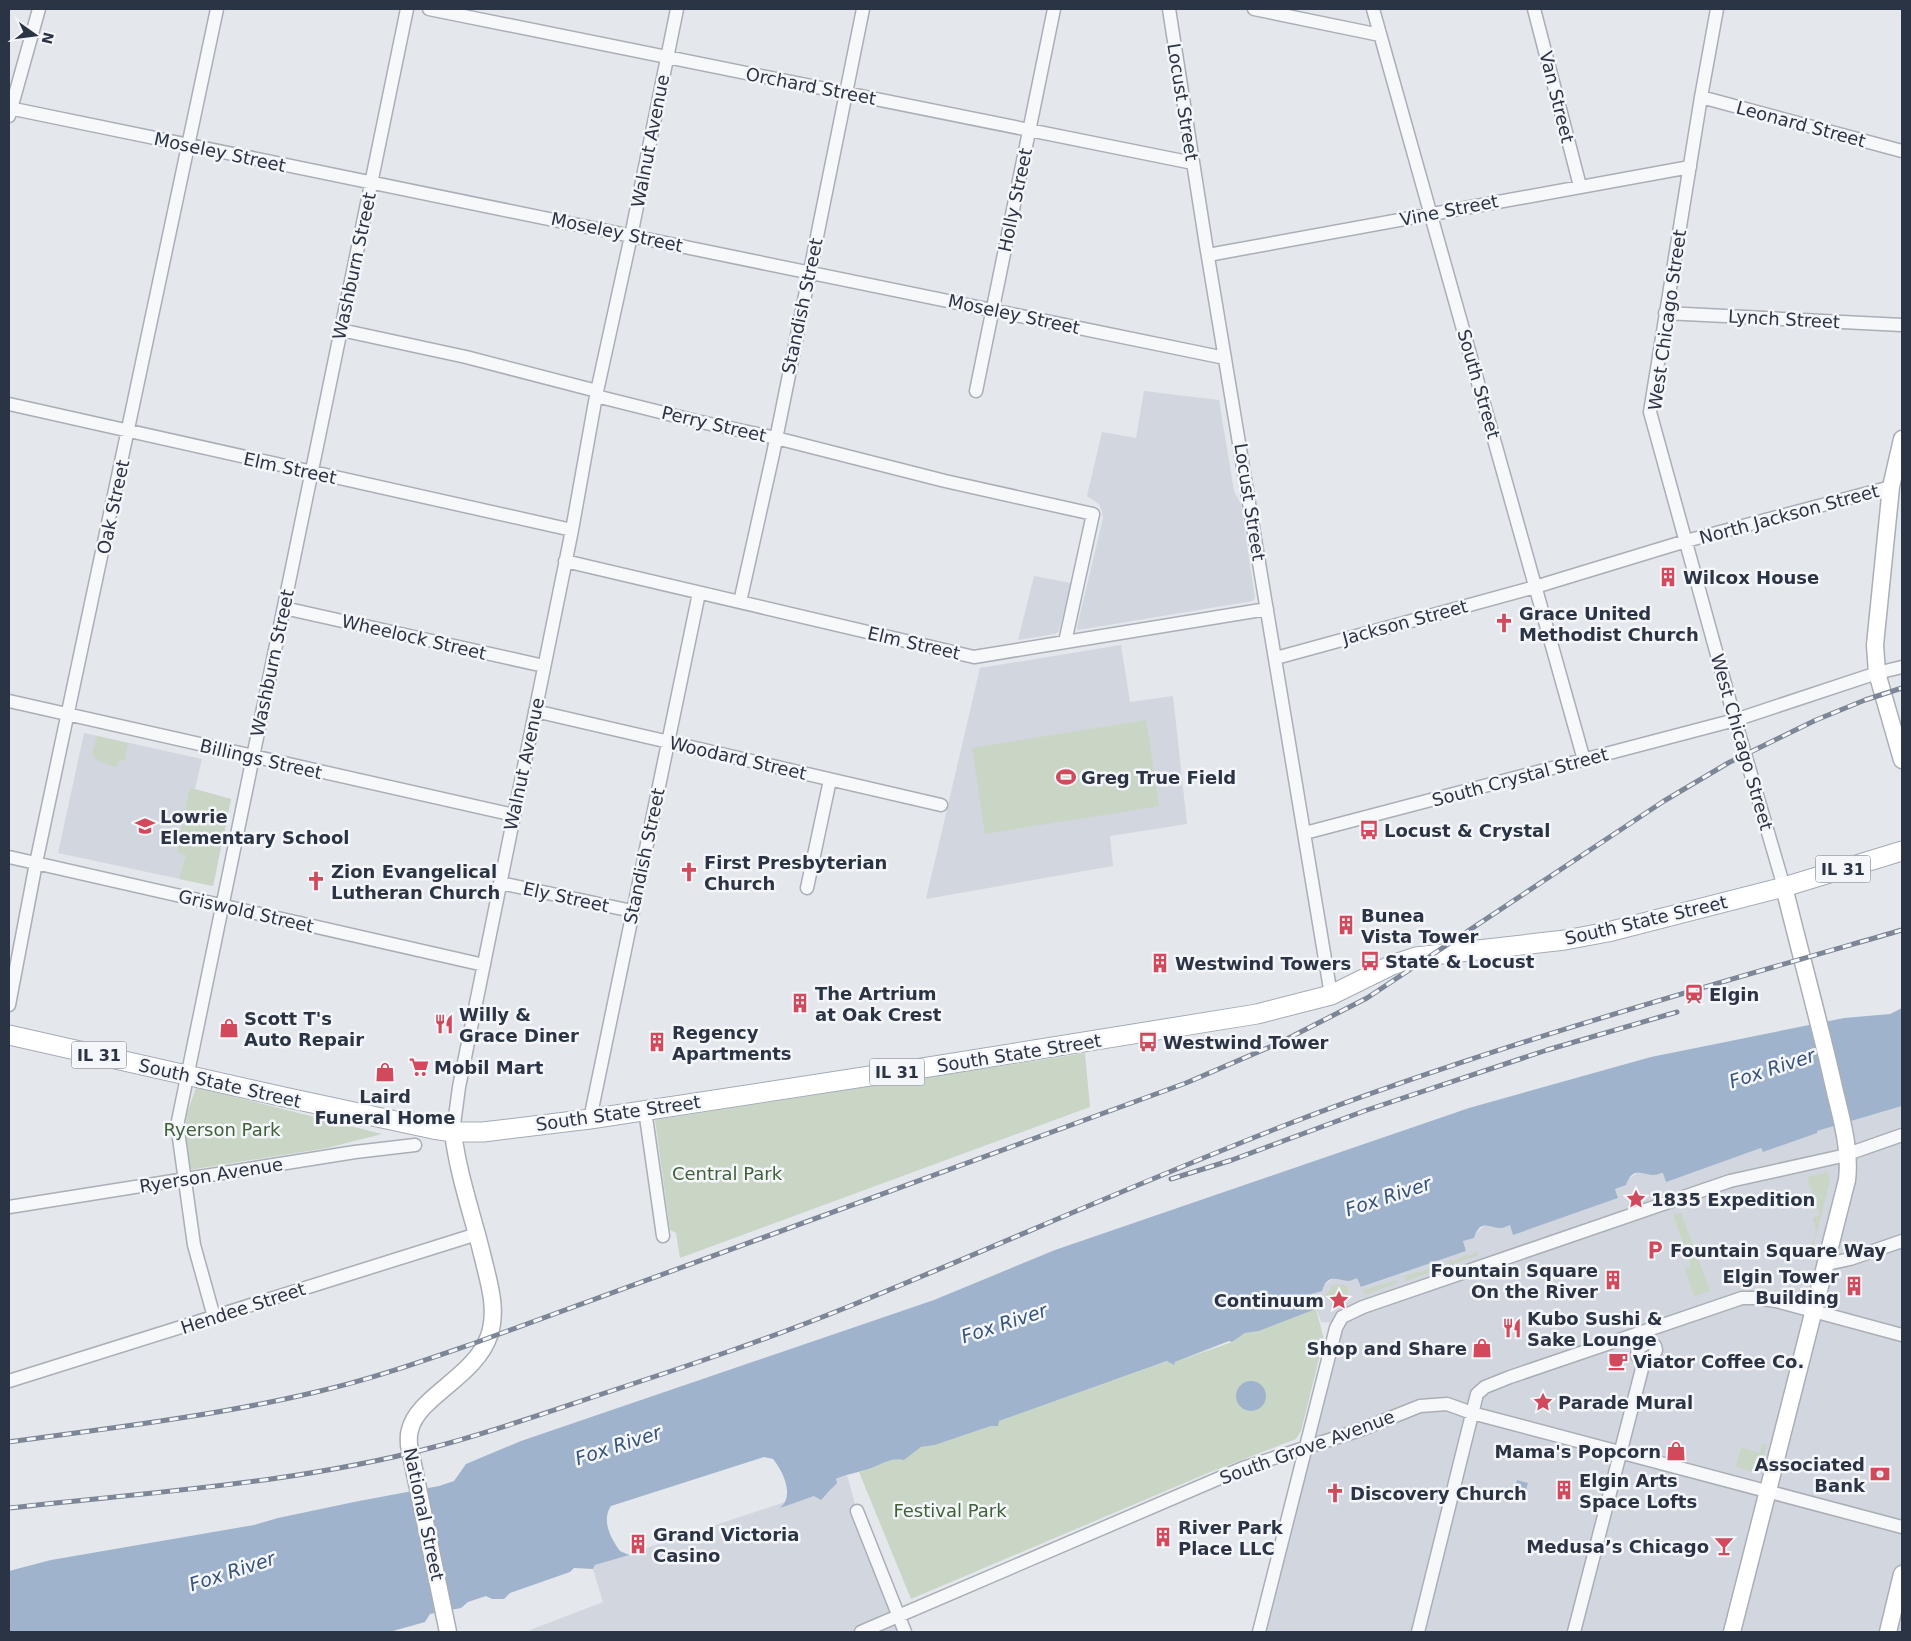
<svg xmlns="http://www.w3.org/2000/svg" width="1911" height="1641" viewBox="0 0 1911 1641" font-family="'DejaVu Sans',sans-serif">
	<style>
		.built { fill: #d2d6de }
		.green { fill: #c9d6c5 }
		.water { fill: #9fb4cc }
		.lines { fill: none; stroke-linecap: round; stroke-linejoin: round }
		.street-casing { stroke: #a9aeb7; stroke-width: 15 }
		.secondary-casing { stroke: #a9aeb7; stroke-width: 19 }
		.primary-casing { stroke: #a3abb8; stroke-width: 21 }
		.street { stroke: #f7f8fa; stroke-width: 12 }
		.secondary { stroke: #fff; stroke-width: 16 }
		.primary { stroke: #fff; stroke-width: 19 }
		.rail-casing { stroke: #7d8696; stroke-width: 5 }
		.rail { stroke: #f4f6f9; stroke-width: 3; stroke-dasharray: 9; stroke-linecap: butt }
		.labels { text-anchor: middle; dominant-baseline: central; stroke-width: 5; stroke-linejoin: round; paint-order: stroke }
		.shield { fill: #f4f6f9; stroke: #676e7b; stroke-width: 1 }
		.shield-label { font-size: 16px; font-weight: bold; fill: #2b3445 }
		.street-label { font-size: 18px; fill: #2b3445; stroke: #f4f6f9 }
		.poi-label { font-size: 18px; font-weight: bold; fill: #2b3445; stroke: #f4f6f9; text-anchor: start }
		.park-label { font-size: 18px; fill: #3f6138; stroke: #f4f6f9 }
		.water-label { font-size: 19px; font-style: italic; fill: #34527a; stroke: #f4f6f9 }
	</style>
	<rect width="100%" height="100%" fill="#e4e7ec"/>
	<path class="built" d="M1144,391l75,9 15,91 7,13 14,94 -2,3 -175,29 -1,-3 26,-109 -1,-6 -3,-8 -12,-8 15,-64 34,6z
		M1034,576l37,7 -12,48 -4,3 -37,6z
		M1121,645l9,57 43,-6 14,128 -77,12 3,30 -187,33 54,-231z
		M84,733l118,26 -7,30 36,10 -18,87 -155,-33z
		M1902,1106v526h-643l78,-309 -16,-1 -10,-28 23,-16h24l4,9 104,-36 -3,-10 12,-7 9,-8 6,-1 10,3 10,-3 4,9 104,-36 -3,-9 22,-16 26,-1 3,9 95,-33 2,4 54,-21z
		M847,1475l10,36 48,121h-380l78,-30 -10,-33 2,-4 190,-63 44,-9 7,-10v-4z"/>
	<path class="green" d="M1146,720l13,86 -174,28 -13,-86z
		M97,736l31,7 -3,17 -6,1 -3,6c-10,-3 -17,-4 -24,-13z
		M190,788l41,11 -18,87 -34,-7 7,-24 -9,-3z
		M1085,1053l5,54 -410,151 -4,-25 -6,-3 -15,-110z
		M196,1087l186,47 -55,14 -138,22 -4,-38 2,-18z
		M1826,1172l3,2 1,7 -19,75h-3l-2,-7c13,-14 10,-15 7,-31l7,-3 -13,-38z
		M1681,1213l29,78 -16,5 -9,-27 6,-3 -18,-52z
		M1477,1251l2,4 -31,11 -2,-4 6,-2 1,1 15,-7 1,2z
		M1437,1265l2,4 -33,12 -2,-5 14,-4 1,1z
		M1395,1280l2,3 -32,12 -2,-5 23,-7 1,1z
		M1337,1284l10,2 2,7 -21,8 -3,-7 3,-1 4,-7z
		M1316,1309l8,30 -23,92 -5,8 -88,34 -297,126 -52,-127 11,-3 12,-6 28,-8 11,-8 14,-2 56,-19h6l2,-5 169,-60 6,4 1,-3 57,-20 13,-9 14,-2z
		M1762,1444l5,1 -6,23 -6,4 -19,-5 5,-19 19,5z"/>
	<path class="water" d="M1902,1008v98l-85,25v2l-54,19 -2,-4 -95,34 -3,-9c-3,0 -6,2 -9,2 -11,1 -21,-10 -28,10l-11,4 3,9 -105,37 -3,-10c-2,1 -5,2 -8,3 -12,1 -21,-11 -28,10l-11,3 3,10 -105,36 -4,-9c-2,1 -5,2 -8,3 -11,0 -21,-9 -27,10l-11,3 5,15 -57,22 -14,2 -13,9 -3,-1 -54,21 -1,3 -7,-4 -168,60 -1,5h-7l-56,19 -14,2 -17,13c-13,-3 -23,5 -35,9 -10,3 -21,5 -31,9l-2,1 1,4 -16,17 -7,-4 -34,12c15,-12 3,-37 -7,-49l-9,-2 -153,49c-10,14 0,33 9,45l9,4 -34,10 -2,4 -19,-1 -4,4 -60,21 -6,6h-12l-6,-3 -18,6 -7,6 -31,6 -5,8 -32,9 -384,1v-61l42,-11 203,-35 24,-7 76,-16 85,-16 15,-5 12,-17 55,-23 413,-141 121,-50 414,-142 182,-51 193,-39 46,-4z
		M1236 1396a15 15 0 1 1 30 0a15 15 0 1 1-30 0Z
		M1517,1480l11,3 -4,12h-2l-1,2 -7,-2z"/>
	<g class="lines">
		<defs>
			<path id="street" d="M429,9l764,154
				M677,9l-46,227 -35,160 100,25 80,17 169,43 148,33 -28,128
				M1169,9l37,236 125,750
				M1254,9l126,26
				M1373,9l211,751
				M1534,9l46,177
				M1717,9l-16,88 -51,315 85,308 49,167
				M1701,97l201,54
				M9,108l1216,250
				M9,116l30,-107
				M1208,255l482,-88
				M1665,313l237,12
				M341,330l125,27 131,34
				M976,391l78,-382
				M9,404l563,126
				M565,561l409,96 293,-48
				M740,602l33,-148 90,-445
				M284,608l260,58
				M1276,658l259,-71 151,-46 205,-54
				M9,701l505,114
				M535,711l406,94
				M1305,833l430,-113 142,-47 25,-6
				M9,857l475,108
				M500,883l132,28
				M807,888l23,-108
				M9,1005l27,-142 181,-854
				M645,1110l18,126
				M590,1119l109,-526
				M453,1132l6,-45 113,-557 24,-134
				M9,1207l346,-55 60,-7
				M1827,1264l23,-5 52,-18
				M214,1317l-20,-72 -16,-114v-10l229,-1112
				M1649,1342l6,4 1,4 -4,9 -8,2 -6,-4c-3,-10 5,-11 11,-15z
				M9,1381l468,-147
				M857,1511l48,121
				M861,1632l382,-164 117,-38 60,-24 27,-2 25,9 430,114
				M1259,1632l77,-304 6,-11 21,-10 367,-126 112,-25 60,-21
				M1418,1632l59,-238 8,-7 25,-10 232,-79h14l20,3 126,34
				M1574,1632l70,-271"/>
			<path id="secondary" d="M1902,439l-11,48 -16,158 2,28 25,87
				M448,1632l-39,-187c0,-4 -1,-10 1,-15 7,-33 65,-53 79,-94 9,-26 0,-53 -6,-78 -10,-42 -25,-83 -30,-126
				M1732,1632l115,-452c4,-33 -7,-65 -14,-97 -15,-66 -33,-131 -49,-196
				M1888,1632l14,-58"/>
			<path id="primary" d="M9,1035l275,62 149,32 20,3h30l107,-13 345,-53 322,-52 74,-19 61,-30 24,-8 149,-17 43,-8 176,-45 118,-36"/>
		</defs>
		<use href="#street" class="street-casing"/>
		<use href="#secondary" class="secondary-casing"/>
		<use href="#primary" class="primary-casing"/>
		<use href="#street" class="street"/>
		<use href="#secondary" class="secondary"/>
		<use href="#primary" class="primary"/>
		<defs>
			<path id="rail" d="M1171,1179l61,-19 135,-50 180,-60 130,-38
				M9,1442c102,-14 206,-26 307,-50 53,-12 104,-30 156,-48l714,-261 93,-40 88,-45 297,-197 64,-38 88,-43 49,-20 37,-12
				M9,1508c141,-16 286,-24 425,-61 58,-15 114,-35 171,-54 82,-27 164,-54 245,-87 145,-59 287,-123 433,-180 203,-78 411,-136 619,-196"/>
		</defs>
		<use href="#rail" class="rail-casing"/>
		<use href="#rail" class="rail"/>
	</g>
	<defs>
		<symbol id="building-bare" viewBox="-9 -9 18 18"><path d="M-4-6H4V6H1V3H-1V6H-4ZM-2.5-4.3h1.7v1.8h-1.7ZM.8-4.3h1.7v1.8H.8ZM-2.5-1h1.7V.8h-1.7ZM.8-1h1.7V.8H.8Z" fill="#d1495b" stroke="#f4f6f9" stroke-width="2.5" paint-order="stroke"/></symbol>
		<symbol id="church-bare" viewBox="-9 -9 18 18"><path d="M-1.2-6h2.4v3.5h3.3v2.4h-3.3V6h-2.4V-.1h-3.3v-2.4h3.3Z" fill="#d1495b" stroke="#f4f6f9" stroke-width="2.5" paint-order="stroke"/></symbol>
		<symbol id="stadium-bare" viewBox="-9 -9 18 18"><path d="M0-5a6.5 5 0 1 0 0 10a6.5 5 0 1 0 0-10ZM-3.5-1.8h7v3.6h-7Z" fill="#d1495b" stroke="#f4f6f9" stroke-width="2.5" paint-order="stroke"/></symbol>
		<symbol id="school-bare" viewBox="-9 -9 18 18"><path d="M0-5L7-2L0 1L-7-2ZM-4 1L0 2.5L4 1V4Q0 6-4 4Z" fill="#d1495b" stroke="#f4f6f9" stroke-width="2.5" paint-order="stroke"/></symbol>
		<symbol id="bus-bare" viewBox="-9 -9 18 18"><path d="M-5-6H5V4H4V6H2V4H-2V6H-4V4H-5ZM-3.5-4V0h7V-4ZM-3.5 1.2v1.5H-2V1.2ZM2 1.2v1.5H3.5V1.2Z" fill="#d1495b" stroke="#f4f6f9" stroke-width="2.5" paint-order="stroke"/></symbol>
		<symbol id="station-bare" viewBox="-9 -9 18 18"><path d="M-3-6H3Q5-6 5-4V2Q5 4 3 4L4.5 6H3L1.5 4h-3L-3 6H-4.5L-3 4Q-5 4-5 2V-4Q-5-6-3-6ZM-3.5-4v3h7v-3ZM-3.5 1v1.5H-2V1ZM2 1v1.5H3.5V1Z" fill="#d1495b" stroke="#f4f6f9" stroke-width="2.5" paint-order="stroke"/></symbol>
		<symbol id="restaurant-bare" viewBox="-9 -9 18 18"><path d="M-5-6h1v4h1v-4h1v4h1v-4h1v5L-1.5 .5V6h-2V.5L-5-1ZM5-6V6H3V1.5H1.5Q1.5-4 5-6Z" fill="#d1495b" stroke="#f4f6f9" stroke-width="2.5" paint-order="stroke"/></symbol>
		<symbol id="shop-bare" viewBox="-9 -9 18 18"><path d="M-5-2.5h2.3a2.7 3.5 0 0 1 5.4 0H5L5.5 6h-11ZM-1.5-2.5h3a1.5 2.3 0 0 0-3 0Z" fill="#d1495b" stroke="#f4f6f9" stroke-width="2.5" paint-order="stroke"/></symbol>
		<symbol id="supermarket-bare" viewBox="-9 -9 18 18"><path d="M-6-5.5h2.5l.6 2H6L4.5 2H-2.5L-4.4-4H-6ZM-1.5 3.2a1.3 1.3 0 1 0 .1 0ZM3 3.2a1.3 1.3 0 1 0 .1 0Z" fill="#d1495b" stroke="#f4f6f9" stroke-width="2.5" paint-order="stroke"/></symbol>
		<symbol id="sight-bare" viewBox="-9 -9 18 18"><path d="M0-6L1.8-2.2L6-1.7L2.9 1.2L3.7 5.4L0 3.3L-3.7 5.4L-2.9 1.2L-6-1.7L-1.8-2.2Z" fill="#d1495b" stroke="#f4f6f9" stroke-width="2.5" paint-order="stroke"/></symbol>
		<symbol id="parking-bare" viewBox="-9 -9 18 18"><path d="M-3.5-5.5H1a3.5 3.5 0 0 1 0 7H-1V5.5H-3.5ZM-1-3.4V-.6H.8a1.4 1.4 0 0 0 0-2.8Z" fill="#d1495b" stroke="#f4f6f9" stroke-width="2.5" paint-order="stroke"/></symbol>
		<symbol id="cafe-bare" viewBox="-9 -9 18 18"><path d="M-5.5-4.5H6V0H3Q3 3.5 0 3.5H-2.5Q-5.5 3.5-5.5 0ZM3-3.2v2h1.7v-2ZM-6 4.5H4V6H-6Z" fill="#d1495b" stroke="#f4f6f9" stroke-width="2.5" paint-order="stroke"/></symbol>
		<symbol id="bank-bare" viewBox="-9 -9 18 18"><path d="M-6-4H6V4H-6ZM0-2.3a2.3 2.3 0 1 0 0 4.6a2.3 2.3 0 1 0 0-4.6Z" fill="#d1495b" stroke="#f4f6f9" stroke-width="2.5" paint-order="stroke"/></symbol>
		<symbol id="bar-bare" viewBox="-9 -9 18 18"><path d="M-6-5H6L.8 .8V4.5H3.5V6h-7V4.5H-.8V.8Z" fill="#d1495b" stroke="#f4f6f9" stroke-width="2.5" paint-order="stroke"/></symbol>
	</defs>
	<g fill-rule="evenodd">
		<use href="#building-bare" x="1654" y="563" width="28" height="28"/>
		<use href="#church-bare" x="1490" y="609" width="28" height="28"/>
		<use href="#stadium-bare" x="1052" y="763" width="28" height="28"/>
		<use href="#school-bare" x="131" y="812" width="28" height="28"/>
		<use href="#bus-bare" x="1355" y="816" width="28" height="28"/>
		<use href="#church-bare" x="675" y="858" width="28" height="28"/>
		<use href="#church-bare" x="302" y="867" width="28" height="28"/>
		<use href="#building-bare" x="1332" y="911" width="28" height="28"/>
		<use href="#bus-bare" x="1356" y="947" width="28" height="28"/>
		<use href="#building-bare" x="1146" y="949" width="28" height="28"/>
		<use href="#station-bare" x="1680" y="980" width="28" height="28"/>
		<use href="#building-bare" x="786" y="989" width="28" height="28"/>
		<use href="#restaurant-bare" x="430" y="1010" width="28" height="28"/>
		<use href="#shop-bare" x="215" y="1014" width="28" height="28"/>
		<use href="#building-bare" x="643" y="1028" width="28" height="28"/>
		<use href="#bus-bare" x="1134" y="1028" width="28" height="28"/>
		<use href="#supermarket-bare" x="405" y="1053" width="28" height="28"/>
		<use href="#shop-bare" x="371" y="1058" width="28" height="28"/>
		<use href="#sight-bare" x="1622" y="1185" width="28" height="28"/>
		<use href="#parking-bare" x="1641" y="1236" width="28" height="28"/>
		<use href="#building-bare" x="1599" y="1266" width="28" height="28"/>
		<use href="#building-bare" x="1840" y="1272" width="28" height="28"/>
		<use href="#sight-bare" x="1325" y="1286" width="28" height="28"/>
		<use href="#restaurant-bare" x="1498" y="1314" width="28" height="28"/>
		<use href="#shop-bare" x="1468" y="1334" width="28" height="28"/>
		<use href="#cafe-bare" x="1604" y="1347" width="28" height="28"/>
		<use href="#sight-bare" x="1529" y="1388" width="28" height="28"/>
		<use href="#shop-bare" x="1662" y="1437" width="28" height="28"/>
		<use href="#bank-bare" x="1866" y="1460" width="28" height="28"/>
		<use href="#building-bare" x="1550" y="1476" width="28" height="28"/>
		<use href="#church-bare" x="1321" y="1479" width="28" height="28"/>
		<use href="#building-bare" x="1149" y="1523" width="28" height="28"/>
		<use href="#building-bare" x="624" y="1530" width="28" height="28"/>
		<use href="#bar-bare" x="1710" y="1532" width="28" height="28"/>
	</g>
	<g class="labels">
		<g class="shield">
			<rect x="1815.5" y="855.5" width="55" height="27" rx="4"/>
			<rect x="71.5" y="1041.5" width="55" height="27" rx="4"/>
			<rect x="869.5" y="1058.5" width="55" height="27" rx="4"/>
		</g>
		<g class="shield-label">
			<text x="1843" y="869">IL 31</text>
			<text x="99" y="1055">IL 31</text>
			<text x="897" y="1072">IL 31</text>
		</g>
		<g class="street-label">
			<text transform="translate(811 86) rotate(11)">Orchard Street</text>
			<text transform="translate(1557 97) rotate(76)">Van Street</text>
			<text transform="translate(1183 102) rotate(81)">Locust Street</text>
			<text transform="translate(1801 124) rotate(15)">Leonard Street</text>
			<text transform="translate(650 141) rotate(-79)">Walnut Avenue</text>
			<text transform="translate(220 152) rotate(12)">Moseley Street</text>
			<text transform="translate(1015 200) rotate(-78)">Holly Street</text>
			<text transform="translate(1449 210) rotate(-11)">Vine Street</text>
			<text transform="translate(617 232) rotate(12)">Moseley Street</text>
			<text transform="translate(354 266) rotate(-78)">Washburn Street</text>
			<text transform="translate(802 306) rotate(-78)">Standish Street</text>
			<text transform="translate(1014 314) rotate(12)">Moseley Street</text>
			<text transform="translate(1784 319) rotate(3)">Lynch Street</text>
			<text transform="translate(1667 320) rotate(-82)">West Chicago Street</text>
			<text transform="translate(1479 384) rotate(74)">South Street</text>
			<text transform="translate(714 424) rotate(13)">Perry Street</text>
			<text transform="translate(290 468) rotate(12)">Elm Street</text>
			<text transform="translate(1250 502) rotate(81)">Locust Street</text>
			<text transform="translate(113 507) rotate(-78)">Oak Street</text>
			<text transform="translate(1789 514) rotate(-15)">North Jackson Street</text>
			<text transform="translate(1405 622) rotate(-15)">Jackson Street</text>
			<text transform="translate(414 637) rotate(13)">Wheelock Street</text>
			<text transform="translate(914 643) rotate(13)">Elm Street</text>
			<text transform="translate(272 663) rotate(-78)">Washburn Street</text>
			<text transform="translate(1742 742) rotate(74)">West Chicago Street</text>
			<text transform="translate(738 758) rotate(13)">Woodard Street</text>
			<text transform="translate(261 759) rotate(13)">Billings Street</text>
			<text transform="translate(524 764) rotate(-78)">Walnut Avenue</text>
			<text transform="translate(1520 777) rotate(-15)">South Crystal Street</text>
			<text transform="translate(644 856) rotate(-78)">Standish Street</text>
			<text transform="translate(566 897) rotate(12)">Ely Street</text>
			<text transform="translate(246 911) rotate(13)">Griswold Street</text>
			<text transform="translate(1646 920) rotate(-13)">South State Street</text>
			<text transform="translate(1019 1053) rotate(-9)">South State Street</text>
			<text transform="translate(220 1083) rotate(13)">South State Street</text>
			<text transform="translate(618 1113) rotate(-8)">South State Street</text>
			<text transform="translate(211 1175) rotate(-9)">Ryerson Avenue</text>
			<text transform="translate(243 1308) rotate(-18)">Hendee Street</text>
			<text transform="translate(1307 1447) rotate(-20)">South Grove Avenue</text>
			<text transform="translate(424 1514) rotate(78)">National Street</text>
		</g>
		<g class="poi-label">
			<text x="1683" y="577">Wilcox House</text>
			<text x="1519" y="613">Grace United<tspan x="1519" dy="21">Methodist Church</tspan></text>
			<text x="1081" y="777">Greg True Field</text>
			<text x="160" y="816">Lowrie<tspan x="160" dy="21">Elementary School</tspan></text>
			<text x="1384" y="830">Locust &amp; Crystal</text>
			<text x="704" y="862">First Presbyterian<tspan x="704" dy="21">Church</tspan></text>
			<text x="331" y="871">Zion Evangelical<tspan x="331" dy="21">Lutheran Church</tspan></text>
			<text x="1361" y="915">Bunea<tspan x="1361" dy="21">Vista Tower</tspan></text>
			<text x="1385" y="961">State &amp; Locust</text>
			<text x="1175" y="963">Westwind Towers</text>
			<text x="815" y="993">The Artrium<tspan x="815" dy="21">at Oak Crest</tspan></text>
			<text x="1709" y="994">Elgin</text>
			<text x="459" y="1014">Willy &amp;<tspan x="459" dy="21">Grace Diner</tspan></text>
			<text x="244" y="1018">Scott T's<tspan x="244" dy="21">Auto Repair</tspan></text>
			<text x="672" y="1032">Regency<tspan x="672" dy="21">Apartments</tspan></text>
			<text x="1163" y="1042">Westwind Tower</text>
			<text x="434" y="1067">Mobil Mart</text>
			<text x="385" y="1096" text-anchor="middle">Laird<tspan x="385" dy="21">Funeral Home</tspan></text>
			<text x="1651" y="1199">1835 Expedition</text>
			<text x="1670" y="1250">Fountain Square Way</text>
			<text x="1598" y="1270" text-anchor="end">Fountain Square<tspan x="1598" dy="21">On the River</tspan></text>
			<text x="1839" y="1276" text-anchor="end">Elgin Tower<tspan x="1839" dy="21">Building</tspan></text>
			<text x="1324" y="1300" text-anchor="end">Continuum</text>
			<text x="1527" y="1318">Kubo Sushi &amp;<tspan x="1527" dy="21">Sake Lounge</tspan></text>
			<text x="1467" y="1348" text-anchor="end">Shop and Share</text>
			<text x="1633" y="1361">Viator Coffee Co.</text>
			<text x="1558" y="1402">Parade Mural</text>
			<text x="1661" y="1451" text-anchor="end">Mama's Popcorn</text>
			<text x="1865" y="1464" text-anchor="end">Associated<tspan x="1865" dy="21">Bank</tspan></text>
			<text x="1579" y="1480">Elgin Arts<tspan x="1579" dy="21">Space Lofts</tspan></text>
			<text x="1350" y="1493">Discovery Church</text>
			<text x="1178" y="1527">River Park<tspan x="1178" dy="21">Place LLC</tspan></text>
			<text x="653" y="1534">Grand Victoria<tspan x="653" dy="21">Casino</tspan></text>
			<text x="1709" y="1546" text-anchor="end">Medusa’s Chicago</text>
		</g>
		<g class="park-label">
			<text x="222" y="1129">Ryerson Park</text>
			<text x="727" y="1173">Central Park</text>
			<text x="950" y="1510">Festival Park</text>
		</g>
		<g class="water-label">
			<text transform="translate(1772 1068) rotate(-18)">Fox River</text>
			<text transform="translate(1388 1196) rotate(-18)">Fox River</text>
			<text transform="translate(1004 1323) rotate(-18)">Fox River</text>
			<text transform="translate(618 1445) rotate(-18)">Fox River</text>
			<text transform="translate(232 1571) rotate(-18)">Fox River</text>
		</g>
	</g>
	<rect width="1911" height="1641" fill="none" stroke="#2b3445" stroke-width="20"/>
	<g transform="translate(35 35) rotate(104)" stroke="#f4f6f9" stroke-width="4" paint-order="stroke">
	<path d="M0-4L9 19L0 12L-9 19Z" fill="#2b3445"/>
	<text y="-8" font-size="14" font-weight="bold" text-anchor="middle" fill="#2b3445">N</text>
	</g>
</svg>
